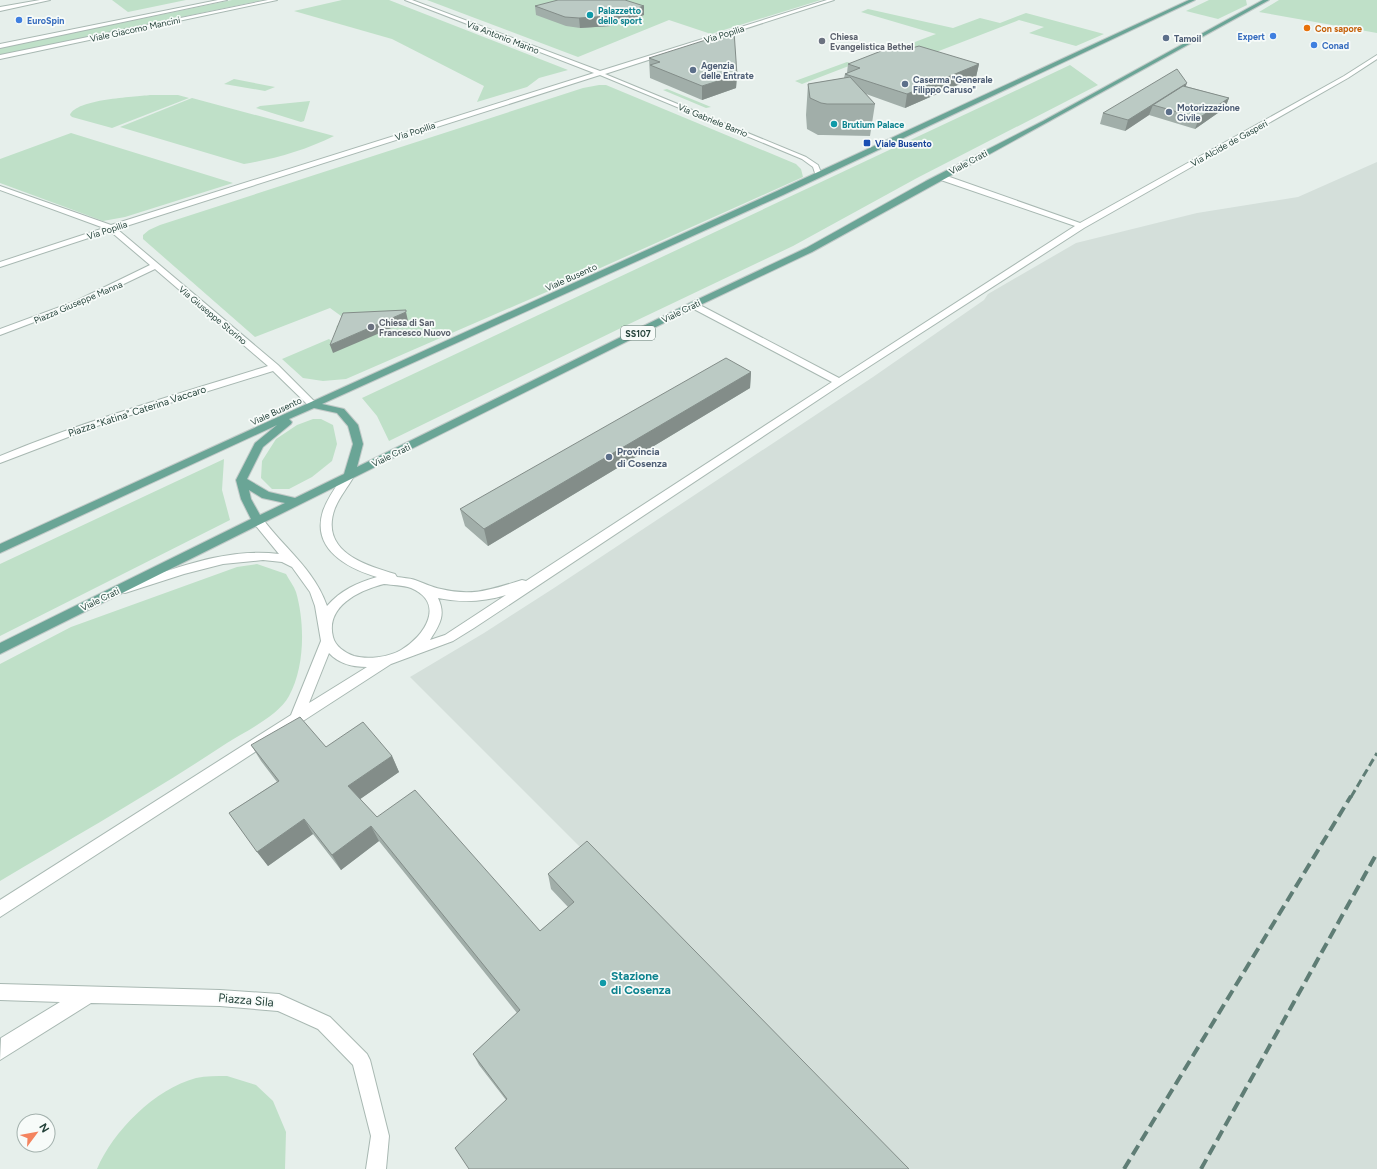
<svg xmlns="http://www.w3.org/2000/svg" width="1377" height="1169" viewBox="0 0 1377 1169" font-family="Figtree,sans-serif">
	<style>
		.built { fill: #d4dfda }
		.green { fill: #bfe0c8 }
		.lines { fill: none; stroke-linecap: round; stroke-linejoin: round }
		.minor-casing { stroke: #a8b8b2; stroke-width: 2 }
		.major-casing { stroke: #c2cac8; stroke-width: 2 }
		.minor { fill: #fff; fill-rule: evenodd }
		.major { fill: #6aa596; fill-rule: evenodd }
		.rail-far1 { stroke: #5f7d75; stroke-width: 3; stroke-dasharray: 8 4; stroke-linecap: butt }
		.rail { stroke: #5f7d75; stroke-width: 4; stroke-dasharray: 11 5.5; stroke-linecap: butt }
		.wall { fill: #a1aea9 }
		.shaded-wall { fill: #838d89 }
		.building { fill: #bbcac4; stroke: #838d89 }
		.culture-dot { fill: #0f9aa8; stroke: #f7fbf9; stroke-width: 1.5 }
		.shop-dot { fill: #3f7fe0; stroke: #f7fbf9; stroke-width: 1.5 }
		.food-dot { fill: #e8710a; stroke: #f7fbf9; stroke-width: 1.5 }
		.service-dot { fill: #5c6f8a; stroke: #f7fbf9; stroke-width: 1.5 }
		.worship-dot { fill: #6b7280; stroke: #f7fbf9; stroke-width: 1.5 }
		.transit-dot { fill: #1a4fb4; stroke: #f7fbf9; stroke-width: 1.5 }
		.labels { text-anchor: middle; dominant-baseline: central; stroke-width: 3.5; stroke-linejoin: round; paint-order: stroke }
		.far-culture-label { font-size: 9px; font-weight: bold; fill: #0d838f; stroke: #f7fbf9; text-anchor: start }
		.far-shop-label { font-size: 9px; font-weight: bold; fill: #366cbe; stroke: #f7fbf9; text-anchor: start }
		.far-food-label { font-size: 9px; font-weight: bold; fill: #c56008; stroke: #f7fbf9; text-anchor: start }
		.far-street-label { font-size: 9px; fill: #24423a; stroke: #f7fbf9 }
		.far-worship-label { font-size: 9px; font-weight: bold; fill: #5b616d; stroke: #f7fbf9; text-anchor: start }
		.far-service-label { font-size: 9px; font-weight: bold; fill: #4e5e75; stroke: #f7fbf9; text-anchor: start }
		.far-transit-label { font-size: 9px; font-weight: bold; fill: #164399; stroke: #f7fbf9; text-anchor: start }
		.shield { fill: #f7fbf9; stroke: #637a73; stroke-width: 1 }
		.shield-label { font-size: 9px; font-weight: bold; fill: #24423a }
		.street-label { font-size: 10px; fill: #24423a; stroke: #f7fbf9 }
		.service-label { font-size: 10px; font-weight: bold; fill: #4e5e75; stroke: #f7fbf9; text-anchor: start }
		.near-culture-label { font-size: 12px; font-weight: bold; fill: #0d838f; stroke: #f7fbf9; text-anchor: start }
		.near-street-label { font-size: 12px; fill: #24423a; stroke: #f7fbf9 }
	</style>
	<rect width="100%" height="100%" fill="#e6efeb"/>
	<path class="built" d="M1377,162v1007h-483l-305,-313 -179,-179 74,-44 70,-45 319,-211 111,-77 4,-6 88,-51 121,-30 101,-16z"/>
	<path class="green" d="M112,0h74l-58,12z
		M232,0h31l-263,55v-7z
		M342,0h47l179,70 -29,8 -12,9 -50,15 7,-16 -92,-47 -98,-28z
		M427,0h394l-110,34 -42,-14 -91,37z
		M1209,0h37l1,5 -29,14 -32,-8z
		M1279,0h98v33l-118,-21z
		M868,9l85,19 27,-10 20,5 26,-10 78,21 -28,12 -47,-13 15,-6 -25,-7 -88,34 -40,-3 45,-17 -75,-22z
		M847,62l7,2 -52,20 -7,-3z
		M1070,65l28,20 -181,93 -124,68 -166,79 -238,116 -12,-25 -15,-18z
		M234,79l41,8 -10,4 -41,-7z
		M599,85h7l190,79 5,5 2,8 -245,110 -212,92 -23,2 -20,-3 -21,-19 47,-20 8,6 14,-7 -15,-11 4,-4 8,-2 -18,-13 -75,29 -112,-98v-4l6,-5 11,-5 423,-137z
		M667,89l44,18 -5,1 -43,-18z
		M150,95h28l11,3 -77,30 -40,-11 -2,-2c6,-16 64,-18 80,-20z
		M192,98l142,38c-28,14 -60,23 -90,28l-124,-37z
		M310,101l-6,20 -3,1 -45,-14 4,-2z
		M71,133l162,50 -108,34 -22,4 -103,-38v-24z
		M313,419h8l12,6 4,19 -5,17 -20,16 -23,12h-17l-11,-11 1,-17 14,-22 21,-14z
		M224,459l-2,31 8,30 -230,116v-72z
		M257,564l29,10c3,6 8,12 10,18 9,31 9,75 -7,104 -11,20 -43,35 -62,47 -74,49 -151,93 -227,138v-217l71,-37 166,-60z
		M227,1076l29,9 17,16 13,31 -1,37h-188c16,-38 58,-80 99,-91 10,-2 21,-2 31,-2z"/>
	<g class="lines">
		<defs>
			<path id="minor" d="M40,0h10l-50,11v-4z
				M218,0h9l-227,48v-4z
				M268,0h9l-277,59v-4z
				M405,0h7l188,71 227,-71h7l-229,74 201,83 12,8 4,10 -2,1h-4l-3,-9 -11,-8 -202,-84 -483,154 161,136 40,40 -2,2h-6l-37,-36 -168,52 -105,40v-7c87,-36 178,-62 268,-90l-113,-97 -73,35 -82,31v-6l76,-28 74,-36 -40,-34 -110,36v-5l104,-34 -104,-38v-4l111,39 483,-152z
				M1377,55v4l-29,19 -264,150 -242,156 -368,244 -21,13 -62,23 -391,253v-17l291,-185 30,-74 -6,-35 -5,-14 -18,-25 -10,-5 -19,-2 -40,4 -39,10 -59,19 -4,-1 -2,-3 2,-3c51,-16 104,-39 158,-32l-27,-33 2,-3h8c23,31 52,51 65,88 14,-16 30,-23 50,-29 -30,-9 -66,-28 -54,-66 5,-14 14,-26 22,-37h8l1,2c-6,11 -14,20 -19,32 -16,43 29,57 60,66l2,3c6,1 12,1 18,3 9,3 16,7 26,9 32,8 51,0 81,-9l4,1 306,-199 -142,-75 -1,-2 1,-2h6l143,75 236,-152 -137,-47v-4h6l136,48 264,-147zM384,584c8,1 19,1 27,4 35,15 14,48 -10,62 -12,7 -33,10 -47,6 -9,-3 -19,-10 -21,-19 -8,-31 27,-47 51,-53zM506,595l-61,40 -15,5c10,-16 16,-25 8,-42 23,5 45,4 68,-3zM329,653c10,11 24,14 38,14l-58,36z
				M0,984l220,6 59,4 51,23 37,37 3,6 19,76 -3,33h-20l5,-33 -18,-71 -35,-36 -40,-18 -58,-5 -129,-3 -91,57 1,-22 59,-36 -60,-2z"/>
			<path id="major" d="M1189,0h6l-412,195 -461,209 22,5 14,16 5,19 -6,23 333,-164 116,-55 120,-67 117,-60 220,-121h6l-457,252 -116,55 -696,347v-11l251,-124 -10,-20 -5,-19 19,-37 22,-18 -277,128v-9l344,-157 433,-196zM314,408l23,5 11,13 5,18 -9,30 -49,24 -26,-6 -22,-13 16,-32 28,-23 1,-2 -3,-3zM249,490l13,8 23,5 -25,12 -9,-16z"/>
		</defs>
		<use href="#minor" class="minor-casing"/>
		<use href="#major" class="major-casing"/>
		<use href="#minor" class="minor"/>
		<use href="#major" class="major"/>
		<path class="rail-far1" d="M1351,797l26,-44"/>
		<path class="rail" d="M1124,1169l227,-373
			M1201,1169l176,-316"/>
	</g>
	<path class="wall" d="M535,6l109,9 -33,11 -31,2 -14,-2 -30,-11z
		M912,48l67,16 -3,13 -71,31 -39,-14 9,10 -5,32 -47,-1h-5l-11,-6 -1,-14 2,-31 36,-6 1,-4 2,-1 1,-9z
		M649,58l88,17 -1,13 -34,12 -52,-22z
		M1185,86l44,12 -4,10 -30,21 -46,-14 -24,16 -25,-7 3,-11z
		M751,372l-1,16 -262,158 -23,-20 -5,-17z
		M251,745l75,2 66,9 7,16 -39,27 17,18 163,114 28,-24 -17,-18 -3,-15 361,295 -403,-69 -27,-35 -6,-11 44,-41 -138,-172 -38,29 -28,-36 -45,32 -39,-53 48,-31 -16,-21z"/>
	<path class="shaded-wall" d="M644,6v9l-33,11 -31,2 -1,-10z
		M979,64l-3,13 -71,31 2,-14z
		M737,75l-1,13 -34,12v-14z
		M1187,83l-4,11 -30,11 -4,10 -24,16 3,-11z
		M1229,98l-4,10 -30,21 4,-11z
		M406,312l2,9 -75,32 -3,-8z
		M751,372l-1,16 -262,158 -4,-17z
		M392,756l7,16 -43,30 -8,-16z
		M304,819l9,15 -45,32 -11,-14z
		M371,826l8,15 -38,29 -9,-15z"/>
	<path class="building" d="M558,0h67l19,6 -34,10 -31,2 -14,-1 -30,-11z
		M734,31l3,44 -35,11 -52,-21 10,-3 -11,-4z
		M899,44l13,4 7,-2 60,18 -72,30 -62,-20 15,-6 -12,-4z
		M1177,69l10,14 -59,37 -25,-7z
		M850,77l25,27h-48l-6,-1 -11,-5 -2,-14z
		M1183,86l46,12 -30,20 -46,-13z
		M406,310v2l-76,33 13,-32z
		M726,358l25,14 -267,157 -24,-20z
		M300,717l26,30 37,-25 29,34 -44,30 29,31 38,-27 125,141 34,-29 -26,-28 39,-33 322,328h-440l-14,-21 52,-49 -34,-45 47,-44 -149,-184 -39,29 -28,-36 -47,33 -28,-39 50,-32 -28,-36z"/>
	<g class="culture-dot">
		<circle cx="590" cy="15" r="4"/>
		<circle cx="834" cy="124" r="4"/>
		<circle cx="603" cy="983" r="4"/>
	</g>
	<g class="shop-dot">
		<circle cx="19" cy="20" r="4"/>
		<circle cx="1273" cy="36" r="4"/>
		<circle cx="1314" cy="45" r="4"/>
	</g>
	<circle class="food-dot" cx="1307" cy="28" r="4"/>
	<g class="service-dot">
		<circle cx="1166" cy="38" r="4"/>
		<circle cx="693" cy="70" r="4"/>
		<circle cx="905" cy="84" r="4"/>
		<circle cx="1169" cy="112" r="4"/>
		<circle cx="609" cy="457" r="4"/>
	</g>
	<g class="worship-dot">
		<circle cx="822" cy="41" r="4"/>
		<circle cx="371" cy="327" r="4"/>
	</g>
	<rect class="transit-dot" x="863" y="139" width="8" height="8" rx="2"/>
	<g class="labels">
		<g class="far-culture-label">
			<text x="598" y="10">Palazzetto<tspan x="598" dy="10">dello sport</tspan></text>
			<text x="842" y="124">Brutium Palace</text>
		</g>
		<g class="far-shop-label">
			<text x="27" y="20">EuroSpin</text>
			<text x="1265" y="36" text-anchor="end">Expert</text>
			<text x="1322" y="45">Conad</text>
		</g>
		<g class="far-food-label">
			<text x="1315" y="28">Con sapore</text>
		</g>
		<g class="far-street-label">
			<text transform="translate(135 29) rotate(-12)">Viale Giacomo Mancini</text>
			<text transform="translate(724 34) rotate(-17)">Via Popilia</text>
			<text transform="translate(503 37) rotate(21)">Via Antonio Marino</text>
			<text transform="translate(713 120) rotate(22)">Via Gabriele Barrio</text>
			<text transform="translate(415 131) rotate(-18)">Via Popilia</text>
			<text transform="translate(1229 143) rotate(-29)">Via Alcide de Gasperi</text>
			<text transform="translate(968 162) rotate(-28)">Viale Crati</text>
			<text transform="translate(107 230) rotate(-18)">Via Popilia</text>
			<text transform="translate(571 277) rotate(-24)">Viale Busento</text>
			<text transform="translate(78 302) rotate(-23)">Piazza Giuseppe Manna</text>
			<text transform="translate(681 311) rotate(-26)">Viale Crati</text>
			<text transform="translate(213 315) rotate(40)">Via Giuseppe Storino</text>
			<text transform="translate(276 411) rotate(-25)">Viale Busento</text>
			<text transform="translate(391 455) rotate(-26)">Viale Crati</text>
			<text transform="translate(100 599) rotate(-26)">Viale Crati</text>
		</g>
		<g class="far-worship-label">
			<text x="830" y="36">Chiesa<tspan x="830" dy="10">Evangelistica Bethel</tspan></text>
			<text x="379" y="322">Chiesa di San<tspan x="379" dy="10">Francesco Nuovo</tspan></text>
		</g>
		<g class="far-service-label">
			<text x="1174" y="38">Tamoil</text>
			<text x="701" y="65">Agenzia<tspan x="701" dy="10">delle Entrate</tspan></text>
			<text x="913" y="79">Caserma "Generale<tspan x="913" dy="10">Filippo Caruso"</tspan></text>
			<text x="1177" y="107">Motorizzazione<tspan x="1177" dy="10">Civile</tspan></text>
		</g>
		<g class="far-transit-label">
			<text x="875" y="143">Viale Busento</text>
		</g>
		<rect class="shield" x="621" y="326" width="34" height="14" rx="3"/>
		<g class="shield-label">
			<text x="638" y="333">SS107</text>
		</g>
		<g class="street-label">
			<text transform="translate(137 411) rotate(-18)">Piazza "Katina" Caterina Vaccaro</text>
		</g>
		<g class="service-label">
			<text x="617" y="451">Provincia<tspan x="617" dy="12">di Cosenza</tspan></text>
		</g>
		<g class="near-culture-label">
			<text x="611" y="976">Stazione<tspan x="611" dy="14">di Cosenza</tspan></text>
		</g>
		<g class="near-street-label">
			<text transform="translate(246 1000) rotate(5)">Piazza Sila</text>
		</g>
	</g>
	<g transform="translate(36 1133) rotate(58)"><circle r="19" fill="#f7fbf9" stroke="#a3b1ad"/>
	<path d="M0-3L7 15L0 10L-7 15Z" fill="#f4845f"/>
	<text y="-6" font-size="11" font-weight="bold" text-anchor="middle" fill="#24423a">N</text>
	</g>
</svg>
